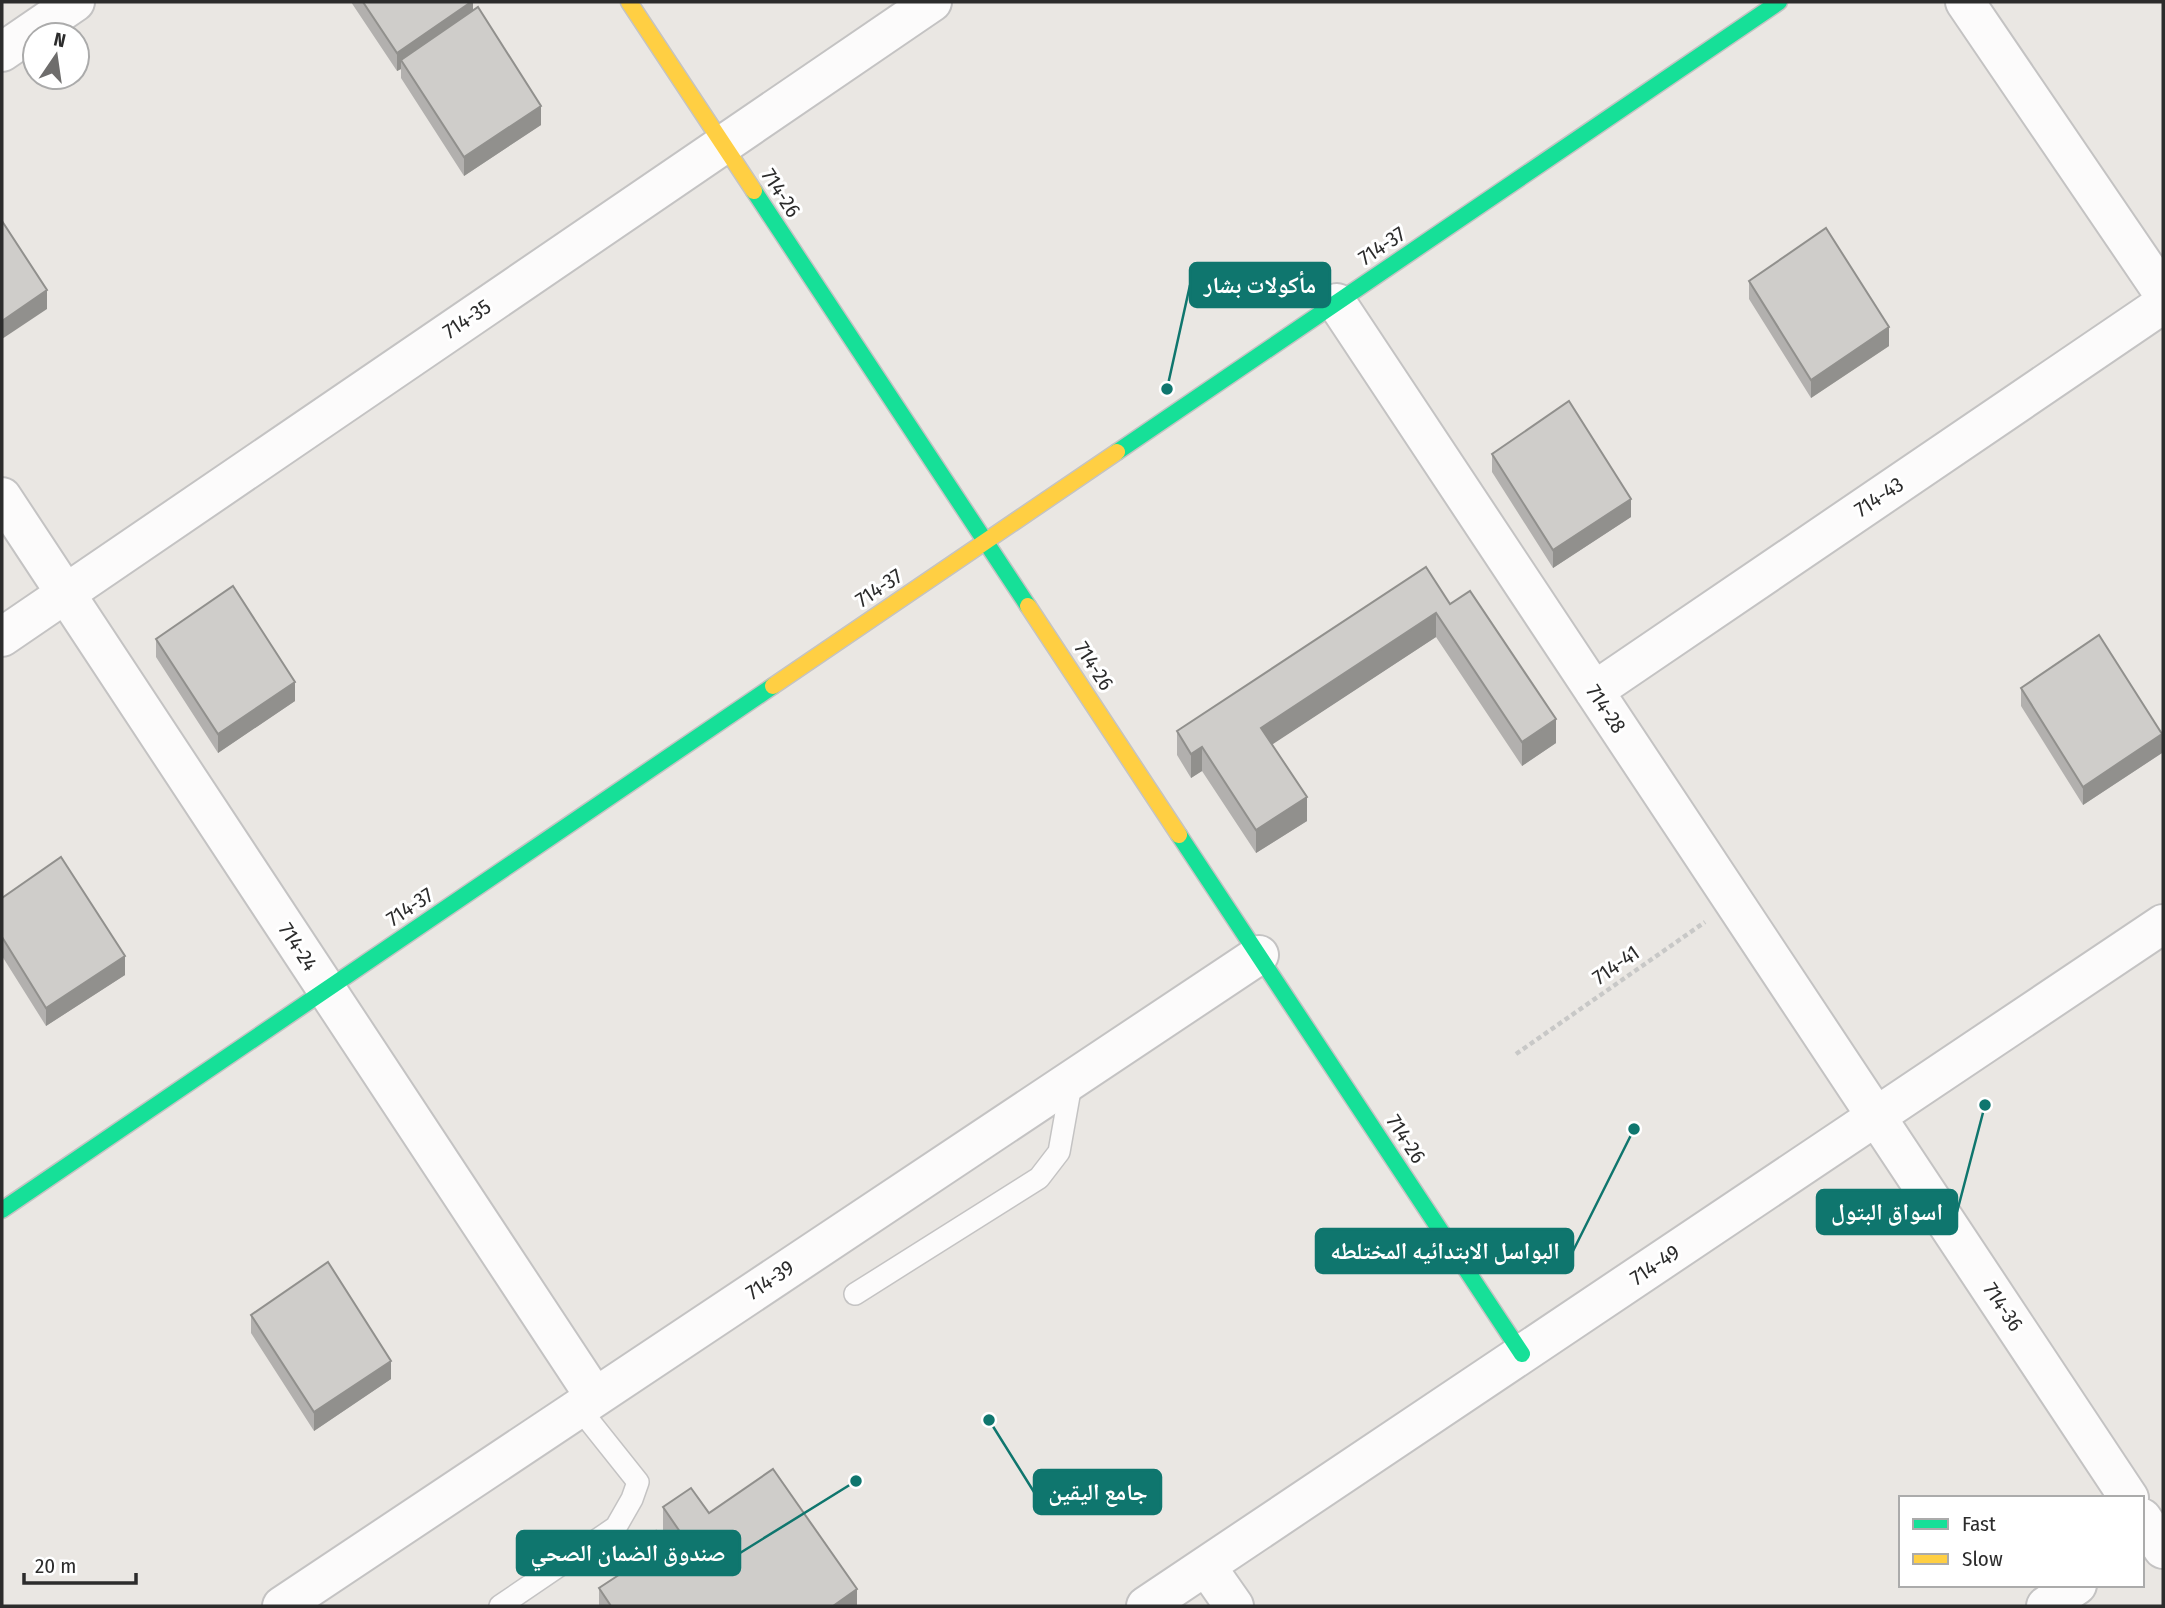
<svg xmlns="http://www.w3.org/2000/svg" width="2165" height="1608" viewBox="0 0 2165 1608" font-family="'Fira Sans Condensed','Noto Naskh Arabic',sans-serif">
	<style>
		.lines { fill: none; stroke-linecap: round; stroke-linejoin: round }
		.lane-casing { stroke: #c4c3c3; stroke-width: 24 }
		.street-casing { stroke: #c4c3c3; stroke-width: 42 }
		.fast-casing { stroke: #c4c3c3; stroke-width: 19 }
		.slow-casing { stroke: #c4c3c3; stroke-width: 19 }
		.path { stroke: #c8c8c7; stroke-width: 4.5; stroke-dasharray: 5 3.5; stroke-linecap: butt }
		.lane { stroke: #fcfbfb; stroke-width: 21 }
		.street { stroke: #fcfbfb; stroke-width: 38 }
		.fast { stroke: #16e098; stroke-width: 16 }
		.slow { stroke: #ffcf43; stroke-width: 16 }
		.wall { fill: #b2b0ae }
		.shaded-wall { fill: #91908d }
		.building { fill: #cfcdca; stroke: #91908d; stroke-width: 2 }
		.labels { text-anchor: middle; dominant-baseline: central; stroke-width: 6; stroke-linejoin: round; paint-order: stroke }
		.street-label { font-size: 21px; fill: #2c2c2c; stroke: #fff }
		.leader { fill: none; stroke: #0f766e; stroke-width: 2.5 }
		.callout-dot { fill: #0f766e; stroke: #fff; stroke-width: 2.5 }
		.callout { fill: #0f766e; stroke: #0f766e; stroke-width: 2.5 }
		.callout-label { font-size: 23px; text-anchor: middle; font-weight: bold; fill: #fff }
	</style>
	<rect width="100%" height="100%" fill="#eae7e3"/>
	<g class="lines">
		<defs>
			<path id="lane" d="M855,1294l184,-116 20,-26 13,-73
				M500,1606l116,-79 16,-28 6,-17 -59,-74"/>
			<path id="street" d="M1965,2l198,291
				M2,52l73,-50
				M1337,303l792,1195
				M2,497l593,900
				M2,637l930,-635
				M1594,691l569,-387
				M2142,1518l21,31
				M1206,1566l28,40
				M282,1606l977,-651
				M1146,1606l1017,-682
				M2046,1606l31,-21"/>
			<path id="fast" d="M754,191l274,415
				M1117,452l662,-450
				M1179,835l343,519
				M2,1210l771,-524"/>
			<path id="slow" d="M629,2l125,189
				M1028,606l151,229
				M773,686l344,-234"/>
		</defs>
		<use href="#lane" class="lane-casing"/>
		<use href="#street" class="street-casing"/>
		<use href="#fast" class="fast-casing"/>
		<use href="#slow" class="slow-casing"/>
		<path class="path" d="M1516,1054l189,-132"/>
		<use href="#lane" class="lane"/>
		<use href="#street" class="street"/>
		<use href="#fast" class="fast"/>
		<use href="#slow" class="slow"/>
	</g>
	<path class="wall" d="M351,2h122v8l68,115 -77,51 -63,-98v-9l-4,2z
		M1749,281l140,65 -78,52 -62,-99z
		M1492,454l139,63 -78,51 -61,-96z
		M1450,604l106,139 -34,23 -86,-129 -164,107 35,77 -51,32 -54,-82 -11,7 -14,-23v-24z
		M156,639l139,62 -77,52 -62,-96z
		M2021,688l141,65 -79,52 -62,-99z
		M2,898l123,77 -79,51 -44,-70z
		M251,1315l140,64 -77,52 -63,-98z
		M663,1507l46,6 148,93h-258v-18l27,-17v-18l45,-1 5,-3 -13,-18z"/>
	<path class="shaded-wall" d="M471,2h2v17l-72,41v9l-4,2v-18z
		M541,106v19l-77,51v-19z
		M47,290v19l-45,30v-18z
		M1889,327v19l-78,52v-18z
		M1631,499v18l-78,51v-18z
		M1436,613v24l-175,115v-24z
		M295,682v19l-77,52v-19z
		M1556,719v24l-34,23v-24z
		M2162,734v19l-79,52v-18z
		M1202,747v24l-11,7v-24z
		M1307,797v24l-51,32v-23z
		M125,956v19l-79,51v-18z
		M391,1361v18l-77,52v-19z
		M857,1589v17h-24z"/>
	<path class="building" d="M363,2h108l-74,51z
		M478,7l63,99 -77,51 -63,-97z
		M2,221l45,69 -45,31z
		M1826,228l63,99 -78,53 -62,-99z
		M1569,401l62,98 -78,51 -61,-96z
		M1426,567l24,37 20,-13 86,128 -34,23 -86,-129 -175,115 46,69 -51,33 -54,-83 -11,7 -14,-23z
		M233,586l62,96 -77,52 -62,-95z
		M2099,635l63,99 -79,53 -62,-99z
		M61,857l64,99 -79,52 -44,-71v-39z
		M328,1262l63,99 -77,51 -63,-97z
		M773,1469l84,120 -24,17h-222l-12,-18 35,-23 -8,-12 30,-22 15,21 16,-10 -24,-35 28,-19 18,25z"/>
	<g class="labels">
		<g class="street-label">
			<text transform="translate(781 193) rotate(57)">714-26</text>
			<text transform="translate(1382 246) rotate(-34)">714-37</text>
			<text transform="translate(467 319) rotate(-34)">714-35</text>
			<text transform="translate(1879 497) rotate(-34)">714-43</text>
			<text transform="translate(879 588) rotate(-34)">714-37</text>
			<text transform="translate(1094 666) rotate(57)">714-26</text>
			<text transform="translate(1606 709) rotate(56)">714-28</text>
			<text transform="translate(410 907) rotate(-34)">714-37</text>
			<text transform="translate(298 947) rotate(57)">714-24</text>
			<text transform="translate(1616 965) rotate(-35)">714-41</text>
			<text transform="translate(1406 1139) rotate(57)">714-26</text>
			<text transform="translate(1655 1265) rotate(-34)">714-49</text>
			<text transform="translate(770 1280) rotate(-34)">714-39</text>
			<text transform="translate(2003 1307) rotate(56)">714-36</text>
		</g>
	</g>
	<path class="leader" d="M1167 389L1190 285M1985 1105L1957 1212M1634 1129L1573 1251M989 1420L1034 1492M856 1481L740 1553"/>
	<g class="callout-dot">
		<circle cx="1167" cy="389" r="7"/>
		<circle cx="1985" cy="1105" r="7"/>
		<circle cx="1634" cy="1129" r="7"/>
		<circle cx="989" cy="1420" r="7"/>
		<circle cx="856" cy="1481" r="7"/>
	</g>
	<g class="callout">
		<rect x="1190" y="263" width="140" height="44" rx="7"/>
		<rect x="1817" y="1190" width="140" height="44" rx="7"/>
		<rect x="1316" y="1229" width="257" height="44" rx="7"/>
		<rect x="1034" y="1470" width="127" height="44" rx="7"/>
		<rect x="517" y="1531" width="223" height="44" rx="7"/>
	</g>
	<g class="callout-label">
		<text x="1260" y="293">مأكولات بشار</text>
		<text x="1887" y="1220">اسواق البتول</text>
		<text x="1445" y="1259">البواسل الابتدائيه المختلطه</text>
		<text x="1098" y="1500">جامع اليقين</text>
		<text x="628" y="1561">صندوق الضمان الصحي</text>
	</g>
	<rect width="2165" height="1608" fill="none" stroke="#2c2c2c" stroke-width="7"/>
	<rect x="1899" y="1496" width="245" height="91" fill="#ffffff" stroke="#ababab" stroke-width="2"/>
	<rect x="1913" y="1519" width="35" height="10" fill="#16e098" stroke="#ababab" stroke-width="2"/>
	<text x="1962" y="1531" font-size="21" fill="#2c2c2c">Fast</text>
	<rect x="1913" y="1554" width="35" height="10" fill="#ffcf43" stroke="#ababab" stroke-width="2"/>
	<text x="1962" y="1566" font-size="21" fill="#2c2c2c">Slow</text>
	<g transform="translate(56 56) rotate(13)"><circle r="33" fill="#ffffff" stroke="#ababab" stroke-width="2"/>
	<path d="M0-5L12 26L0 18L-12 26Z" fill="#6e6d6c"/>
	<text y="-10" font-size="19" font-weight="bold" text-anchor="middle" fill="#2c2c2c">N</text>
	</g>
	<path d="M24 1573v10h112v-10" fill="none" stroke="#2c2c2c" stroke-width="3.5"/>
	<text x="35" y="1573" font-size="21" fill="#2c2c2c" stroke="#ffffff" stroke-width="5" paint-order="stroke">20 m</text>
</svg>
